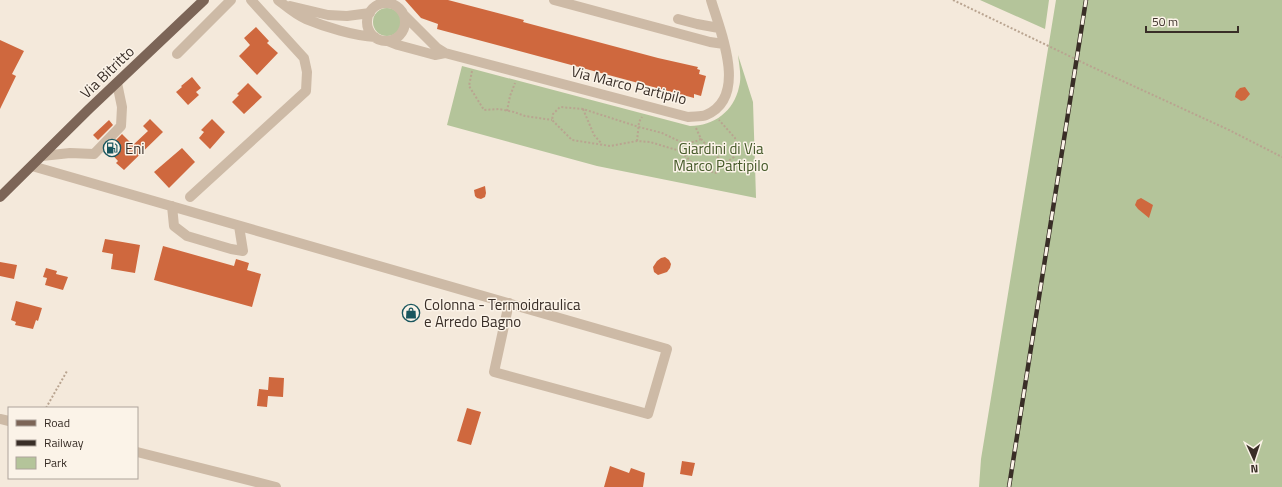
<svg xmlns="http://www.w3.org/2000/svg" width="1282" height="487" viewBox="0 0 1282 487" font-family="'Titillium Web',sans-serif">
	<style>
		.green { fill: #b4c49a }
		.building { fill: #cf683e }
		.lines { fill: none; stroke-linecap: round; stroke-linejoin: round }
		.path { stroke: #b9a490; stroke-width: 2; stroke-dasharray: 2 2; stroke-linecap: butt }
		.minor { stroke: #cdbaa6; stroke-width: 10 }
		.major { stroke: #7c6557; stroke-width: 10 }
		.rail-casing { stroke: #392e27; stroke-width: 4.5 }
		.rail { stroke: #fbf3e8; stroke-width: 3; stroke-dasharray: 9; stroke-linecap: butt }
		.labels { text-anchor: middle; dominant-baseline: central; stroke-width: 3; stroke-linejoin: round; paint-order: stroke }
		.street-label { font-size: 15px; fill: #392e27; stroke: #fbf3e8 }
		.poi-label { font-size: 15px; fill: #392e27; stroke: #fbf3e8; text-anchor: start }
		.park-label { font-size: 15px; fill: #455929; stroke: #fbf3e8 }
	</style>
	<rect width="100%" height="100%" fill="#f4e9db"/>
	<path class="green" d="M980,0h69l-4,29z
		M1056,0h226v487h-303l2,-28z
		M373 22a14 14 0 1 1 28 0a14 14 0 1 1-28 0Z
		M738,55l15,47 3,96 -159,-32 -150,-41 15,-59 228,60c24,0 44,-15 49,-39 3,-10 0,-22 -1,-32z"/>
	<path class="building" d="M405,0h43l76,20 -1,2 135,36 40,9 -1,2 3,1 -1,4 7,2 -5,20 -7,-2v4l-257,-69 1,-5 -17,-6z
		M256,27l13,14 -2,2 11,10 -21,22 -18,-19 11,-11 -6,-7z
		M0,40l24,11 -12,23 4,2 -16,33z
		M192,77l9,11 -5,4 3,3 -11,10 -12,-13 6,-5 -1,-1z
		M248,83l14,14 -18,17 -12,-12 7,-7 -2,-1z
		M1245,87l5,7 -5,6 -4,1 -6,-4 1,-5 4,-4z
		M150,119l13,13 -39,38 -8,-7 2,-2 -11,-12 15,-15 11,11 15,-14 -5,-5z
		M212,119l13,13 -15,17 -11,-11 5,-6 -3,-2z
		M109,120l4,5 -15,15 -5,-5z
		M182,148l13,14 -26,26 -15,-16z
		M485,186l1,7 -1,4 -4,2 -4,-1 -2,-2 -1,-6z
		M1141,198l12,7 -4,13 -11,-9 -3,-4 2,-5z
		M105,239l35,6 -5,28 -24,-4 2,-15 -11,-2z
		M163,246l71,20 2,-7 13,4 -2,7 14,4 -9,33 -98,-27z
		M665,257l4,3 2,4 -1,4 -3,4 -9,3 -4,-3 -1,-5 4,-6 4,-3z
		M0,262l17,3 -3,14 -14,-3z
		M46,268l11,3 -1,3 12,3 -5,13 -18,-5 2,-7 -4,-1z
		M16,301l26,7 -4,13 -2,-1 -3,9 -18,-4 1,-3 -5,-2z
		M269,377l15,1 -1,19 -15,-1 -1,11 -10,-1 2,-17 9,1z
		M467,408l14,4 -10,33 -14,-4z
		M682,461l13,2 -3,13 -12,-2z
		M610,466l19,7 2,-5 14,5 -2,14h-39z"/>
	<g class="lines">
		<path class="path" d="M953,0l137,66 139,64 53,27
			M472,71l-3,15 15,24 15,-1 15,3 11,4 27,4
			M583,109l11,26 8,9
			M507,111l3,-15 5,-13
			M696,128l5,11 23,25
			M701,139l-7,3h-13l-19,-9 -23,-6 -56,-18 -23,-2 -7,7 -1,6 20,20 38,6 27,-5 13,1 30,9 18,17 19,5 7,-9 10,-7 2,-9 -1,-10 -16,-18
			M637,141l2,-19 3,-5
			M680,151l1,-9
			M46,408l21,-37"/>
		<path class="minor" d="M278,0c9,7 18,15 28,19 19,8 49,17 69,18
			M554,0l156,42 14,2
			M367 22a19 19 0 1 1 38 0a19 19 0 1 1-38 0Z
			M290,6l38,9 19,1 23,-3
			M404,15l33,33 8,5 243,64c6,-1 13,0 18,-2 43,-18 14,-84 5,-115
			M678,19l19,5 22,4
			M388,41l10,4 37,10 10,-2
			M177,54l54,-54
			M42,156l28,-3 24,1 27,-28 1,-19 -5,-24
			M32,166l635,183 -19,65 -154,-42 15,-69
			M190,197l116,-106 1,-19 -3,-14 -53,-58
			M172,206l2,20 13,10 44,13 12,2 -4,-25
			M0,419l9,2
			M137,452l139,35"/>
		<path class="major" d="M0,197l89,-88 115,-109"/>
		<defs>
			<path id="rail" d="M1009,487l77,-487"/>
		</defs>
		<use href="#rail" class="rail-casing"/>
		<use href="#rail" class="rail"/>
	</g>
	<defs>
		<symbol id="fuel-ring" viewBox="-11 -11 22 22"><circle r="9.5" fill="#fbf3e8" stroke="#19565e" stroke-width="1.5"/><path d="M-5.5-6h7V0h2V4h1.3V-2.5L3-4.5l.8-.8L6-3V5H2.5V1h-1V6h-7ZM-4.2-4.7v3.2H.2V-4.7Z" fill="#19565e"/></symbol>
		<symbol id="shop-ring" viewBox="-11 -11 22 22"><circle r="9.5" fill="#fbf3e8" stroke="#19565e" stroke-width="1.5"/><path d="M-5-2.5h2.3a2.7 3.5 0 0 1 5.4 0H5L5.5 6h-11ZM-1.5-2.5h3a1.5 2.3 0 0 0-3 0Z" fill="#19565e"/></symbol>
	</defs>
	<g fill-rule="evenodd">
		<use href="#fuel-ring" x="102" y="138" width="20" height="20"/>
		<use href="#shop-ring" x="401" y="303" width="20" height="20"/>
	</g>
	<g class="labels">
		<g class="street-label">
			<text transform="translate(107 72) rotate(-44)">Via Bitritto</text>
			<text transform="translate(629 85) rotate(14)">Via Marco Partipilo</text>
		</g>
		<g class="poi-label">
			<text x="125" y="148">Eni</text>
			<text x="424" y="304">Colonna - Termoidraulica<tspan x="424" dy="17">e Arredo Bagno</tspan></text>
		</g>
		<g class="park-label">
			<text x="721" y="148">Giardini di Via<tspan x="721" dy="17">Marco Partipilo</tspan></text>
		</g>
	</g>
	<rect x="8" y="407" width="130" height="72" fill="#fbf3e8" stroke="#ada49b"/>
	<rect x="16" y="420" width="20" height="6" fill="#7c6557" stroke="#ada49b"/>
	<text x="44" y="427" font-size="12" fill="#392e27">Road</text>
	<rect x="16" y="440" width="20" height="6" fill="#392e27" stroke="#ada49b"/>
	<text x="44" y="447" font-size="12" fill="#392e27">Railway</text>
	<rect x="16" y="457" width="20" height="12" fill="#b4c49a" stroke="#ada49b"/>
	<text x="44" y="467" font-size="12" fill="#392e27">Park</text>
	<g transform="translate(1254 459) rotate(177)" stroke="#fbf3e8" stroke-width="3" paint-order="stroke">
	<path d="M0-3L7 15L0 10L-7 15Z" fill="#392e27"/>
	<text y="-6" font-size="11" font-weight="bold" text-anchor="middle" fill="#392e27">N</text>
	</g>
	<path d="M1146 26v6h92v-6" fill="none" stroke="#392e27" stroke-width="2"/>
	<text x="1152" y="26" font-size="12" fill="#392e27" stroke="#fbf3e8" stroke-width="3" paint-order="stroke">50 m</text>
</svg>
